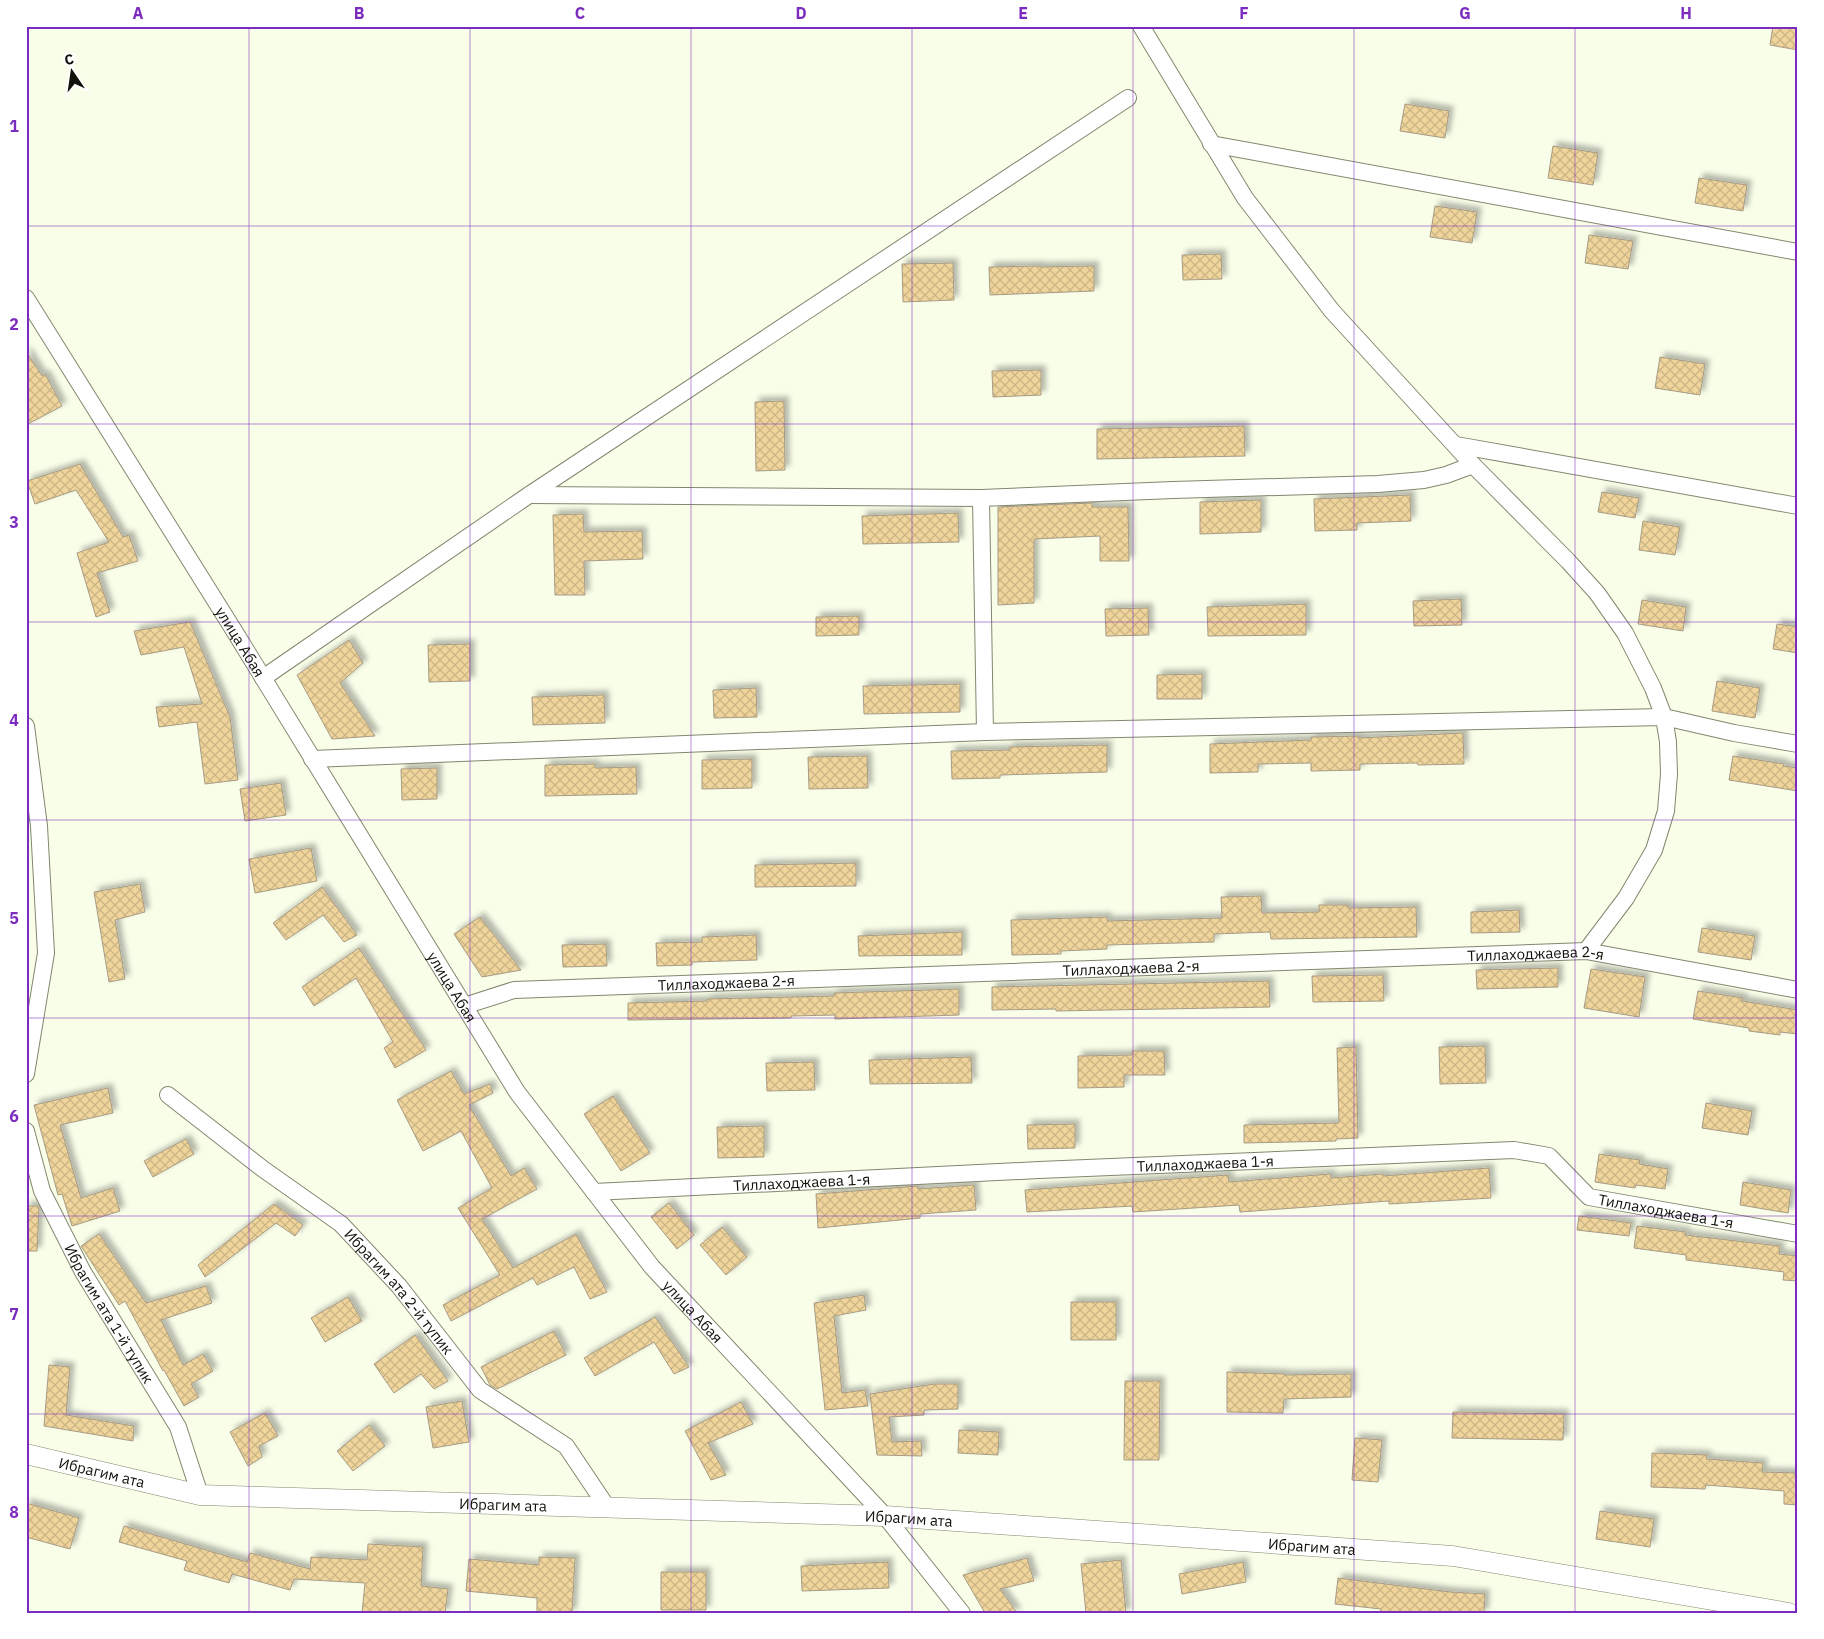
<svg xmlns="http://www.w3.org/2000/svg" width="1824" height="1639" viewBox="0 0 1824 1639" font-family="'IBM Plex Sans',sans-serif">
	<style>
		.building { fill: url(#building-cross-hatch); stroke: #a79b84; filter: url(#shadow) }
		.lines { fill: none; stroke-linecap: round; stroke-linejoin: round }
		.minor-casing { stroke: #82876f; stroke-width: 18 }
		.tertiary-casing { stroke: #82876f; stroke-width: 21 }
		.minor { stroke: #fff; stroke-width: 16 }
		.tertiary { stroke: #fff; stroke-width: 20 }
		.grid { fill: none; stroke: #7b2cbf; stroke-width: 1; stroke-opacity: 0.55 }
		.labels { text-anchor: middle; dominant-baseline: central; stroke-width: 4; stroke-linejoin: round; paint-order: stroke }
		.street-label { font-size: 15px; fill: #11130a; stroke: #fff }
		.neatline { fill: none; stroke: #7b2cbf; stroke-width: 2 }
		.grid-label { font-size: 16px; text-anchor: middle; font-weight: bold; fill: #7b2cbf }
	</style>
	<defs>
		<pattern id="building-cross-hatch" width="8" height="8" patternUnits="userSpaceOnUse" patternTransform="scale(1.25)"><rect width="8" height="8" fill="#efd49b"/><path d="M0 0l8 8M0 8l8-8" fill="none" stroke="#ccb584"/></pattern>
		<filter id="shadow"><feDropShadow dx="4.5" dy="-4.5" stdDeviation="2.5" flood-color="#0004"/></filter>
	</defs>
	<rect width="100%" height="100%" fill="#f9fee9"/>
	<path class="building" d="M1773,26h25v24l-28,-5z
		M1405,104l44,7 -4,27 -45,-7z
		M1553,146l45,7 -5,32 -45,-7z
		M1699,178l48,7 -4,26 -48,-8z
		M1435,206l42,6 -5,31 -42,-6z
		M1589,235l44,6 -5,28 -43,-6z
		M1221,254l1,25 -39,1 -1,-25z
		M953,263l1,37 -51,2 -1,-38z
		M1040,266v1l54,-1v25l-104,4 -1,-28z
		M26,351l16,25 3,-2 17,32 -36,19z
		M1660,357l45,7 -5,31 -45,-7z
		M1041,370v25l-48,2 -1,-26z
		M784,401l1,69 -29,1 -1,-69z
		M1244,426l1,30 -148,3v-30z
		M80,464l43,73 6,-2 9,26 -41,12 13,39 -14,5 -19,-64 32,-11 -33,-52 -41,14 -8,-23z
		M1602,492l37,6 -4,20 -37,-6z
		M1410,495l1,26 -54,2v7l-42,1 -1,-32z
		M1261,500v32l-61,2v-32z
		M1092,503v4h36l1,54h-29v-25l-66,3v64l-36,2v-98z
		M958,513l1,29 -96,2 -1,-28z
		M583,514l1,18 58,-1 1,28 -59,2 1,34h-30l-2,-80z
		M1643,521l37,6 -5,28 -36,-5z
		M1461,599l1,26 -48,1 -1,-25z
		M1642,600l44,7 -3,24 -45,-7z
		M1306,604v31l-98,1 -1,-29z
		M1148,608l1,27 -43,1 -1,-27z
		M859,616v19l-43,1v-19z
		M190,622l40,95 8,63 -33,4 -8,-62 -38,5 -3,-20 46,-3 -18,-57 -43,8 -7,-24z
		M1777,624l21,3v26l-25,-4z
		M349,640l14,23 -23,20 35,53 -43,3 -35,-64z
		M470,644v37l-41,1 -1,-37z
		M1202,674v25h-45v-24z
		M1717,681l43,7 -5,30 -43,-7z
		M960,684v28l-96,2 -1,-28z
		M756,688l1,29 -43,1 -1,-28z
		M604,695l1,28 -72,2 -1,-28z
		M1463,733l1,31 -46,1 -1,-2 -57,1v6l-49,1v-8l-53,1v8l-48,1v-29l101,-4v-3l48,-1v2z
		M1107,745v27l-107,3v3l-48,1 -1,-28 59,-1 -1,-3z
		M867,756l1,32 -59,1 -1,-32z
		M1733,756l51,8 -1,2 15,2v23l-69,-11z
		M752,759v29l-50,1v-29z
		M595,764v4l41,-1 1,27 -92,2v-31z
		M437,768v31l-35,1 -1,-31z
		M281,783l5,32 -41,6 -5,-32z
		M311,848l6,33 -62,12 -6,-34z
		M856,863v23l-101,1v-22z
		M140,884l5,28 -30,8 10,59 -16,3 -15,-90z
		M322,887l35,48 -13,7 -21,-27 -37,25 -13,-17z
		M1261,896l1,17 57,-1v-7h29v3l68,-1 1,30 -146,2 -1,-7 -56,2v8l-107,3v4l-46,2v3l-49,1 -1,-35 96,-3v4l115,-3 -1,-21z
		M1519,910l1,22 -49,1v-21z
		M480,917l41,53 -39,7 -28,-43z
		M1702,928l53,8 -4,24 -53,-8z
		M962,932v23l-103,1 -1,-20z
		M756,935l1,25 -65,2v3l-35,1 -1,-23 46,-1v-5z
		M606,944l1,22 -44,1 -1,-22z
		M359,948l67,102 -31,18 -11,-20 9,-6 -37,-64 -42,28 -12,-19z
		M1558,968v19l-81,2 -1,-19z
		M1591,969l54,8 -6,40 -55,-9z
		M1383,975l1,26 -71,1 -1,-26z
		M1269,981l1,26 -214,4v-2l-64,1v-23z
		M959,989v26l-124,4v-4l-44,1v2l-163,2v-17l79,-2v-2l127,-3v-3z
		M1698,991l45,7 -1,3 56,9v24l-18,-2v3l-31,-4v-3l-56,-9z
		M1485,1046l1,37 -46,1 -1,-37z
		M1356,1047l2,91 -22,1v2l-92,2v-18l95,-2 -2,-75z
		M1132,1051h32l1,24h-41v12l-46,1v-32l54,-1z
		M971,1057l1,26 -102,1 -1,-24z
		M814,1062l1,28 -48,1 -1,-28z
		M451,1071l13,23 26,-10 3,9 -24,12 42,71 13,-8 13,21 -55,30 31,49 63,-34 31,58 -17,7 -16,-32 -37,18 -4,-7 -82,43 -8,-16 57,-30 -42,-67 34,-20 -31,-57 -38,20 -26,-51z
		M108,1088l5,25 -53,12 21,73 32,-10 7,23 -48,15 -10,-32 -4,1 -24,-90z
		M613,1096l37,57 -29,18 -37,-57z
		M1706,1103l46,8 -4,24 -46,-7z
		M1075,1124v24l-47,1 -1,-24z
		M764,1126v31l-46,1 -1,-31z
		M186,1139l8,15 -41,23 -9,-16z
		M1599,1154l41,6 -1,4 29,5 -3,20 -29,-4 -1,3 -40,-6z
		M1489,1168l2,30 -102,6v-3l-149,11 -1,-7 -106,7 -1,-6 -105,6 -2,-22 203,-15 1,7 101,-8 1,4 52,-4v2z
		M1743,1182l48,8 -3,23 -48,-8z
		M974,1185l2,25 -56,4v4l-102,10 -2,-34 102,-8v3z
		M669,1203l25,32 -17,14 -26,-32z
		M274,1204l29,21 -8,11 -19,-13 -71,54 -7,-12z
		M26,1206h13v2l-2,43h-11z
		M1579,1216l52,7 -2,13 -52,-6z
		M1637,1226l49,6 -1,3 95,11 -1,8 19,2v25l-15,-1 1,-8 -98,-12v-5l-52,-7z
		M722,1227l25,30 -21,18 -26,-30z
		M99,1234l47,69 60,-17 6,17 -51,17 22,45 20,-11 10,17 -22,13 8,13 -15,9 -20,-36 -1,1 -38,-70 -6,4 -38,-59z
		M864,1295l2,15 -32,6 8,77 23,-3 3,16 -43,4 -11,-107z
		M348,1297l14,24 -37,21 -14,-24z
		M1071,1302h45v38h-45z
		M655,1317l34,50 -15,7 -20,-32 -59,34 -11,-18z
		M554,1331l12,24 -69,34 -7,-4 -9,-18z
		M415,1335l33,46 -14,8 -13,-15 -27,19 -20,-29z
		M49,1365l21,2 -4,48 68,11 -1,15 -89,-15z
		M1227,1372l57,2v1l67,-1v23l-67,2 -1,14 -56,-1z
		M1125,1381h35l-1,79h-35z
		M934,1384h24v25l-34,1v5l-35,2 3,25 29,-1 1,15 -45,-1 -7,-61z
		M462,1401l7,41 -36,6 -7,-41z
		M741,1402l12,22 -45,19 18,32 -15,5 -26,-49z
		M1453,1412l111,2 -1,26 -111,-2z
		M265,1413l13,23 -19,10 3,11 -14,9 -18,-34z
		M369,1425l16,21 -32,25 -16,-20z
		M959,1430l40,2 -1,23 -40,-2z
		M1355,1438l27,2 -4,42 -26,-2z
		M1652,1453l55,2 -1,4 57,4 -1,9 36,1v32l-14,-1v-13l-78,-6 -1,4 -54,-2z
		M26,1503l53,15 -9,31 -44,-12z
		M1600,1511l54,8 -4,28 -54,-8z
		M124,1526l123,36 3,-9 60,16 1,-12 56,3 1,-16 55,3 -2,39 27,3 -3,24h-83l3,-30 -71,-4 -4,11 -58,-16 -3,9 -45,-13 3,-9 -68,-19z
		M539,1557l36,1 -3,55h-35v-15l-71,-7 3,-32 70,6z
		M1027,1558l7,23 -34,8 17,24h-32l-22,-38z
		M1121,1560l5,53h-40l-5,-49z
		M888,1562l1,26 -87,3 -1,-25z
		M1243,1562l3,20 -64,12 -3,-20z
		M661,1572h45v38h-45z
		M1338,1578l112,14 35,2 -1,19h-104l1,-4 -46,-5z"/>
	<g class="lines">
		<defs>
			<g id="minor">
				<path d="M1141,26l104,172 87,113 141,154 95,96 29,32 28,40 28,55 11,29 4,25 1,32 -3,37 -12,39 -28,48 -40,53"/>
				<path d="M1211,144l587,108"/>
				<path id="s1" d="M26,298l212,339 279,455 135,175 233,249 77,97"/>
				<path d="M1456,445l342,61"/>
				<path d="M529,495l452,3 192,-8 205,-6 46,-4 22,-5 27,-10"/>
				<path d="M981,498l4,234"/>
				<path d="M263,678l266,-183 599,-397"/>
				<path d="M26,726l13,100 7,127 -20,121"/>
				<path d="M312,759l673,-27 679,-15 70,16 64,11"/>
				<path id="s2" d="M464,1006l50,-16 1072,-39 212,39"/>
				<path id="s3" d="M168,1095l95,74 78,55 58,62 81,104 86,56 41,61"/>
				<path id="s4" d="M26,1131l16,60 41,81 95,155 22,68"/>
				<path id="s5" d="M594,1192l445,-22 475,-20 35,6 40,41 209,37"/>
			</g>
			<g id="tertiary">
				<path id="s6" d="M26,1454l174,41 685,21 568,40 336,57"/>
			</g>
		</defs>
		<use href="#minor" class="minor-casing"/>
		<use href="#tertiary" class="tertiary-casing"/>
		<use href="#minor" class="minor"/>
		<use href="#tertiary" class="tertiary"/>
	</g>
	<path class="grid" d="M249,26v1587M470,26v1587M691,26v1587M912,26v1587M1133,26v1587M1354,26v1587M1575,26v1587M26,226h1772M26,424h1772M26,622h1772M26,820h1772M26,1018h1772M26,1216h1772M26,1414h1772"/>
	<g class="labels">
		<g class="street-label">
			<text stroke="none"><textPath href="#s1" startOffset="405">улица Абая</textPath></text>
			<text stroke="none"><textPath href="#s2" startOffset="1075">Тиллаходжаева 2-я</textPath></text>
			<text stroke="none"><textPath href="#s2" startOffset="670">Тиллаходжаева 2-я</textPath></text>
			<text stroke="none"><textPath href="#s2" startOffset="265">Тиллаходжаева 2-я</textPath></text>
			<text stroke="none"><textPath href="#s1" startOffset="810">улица Абая</textPath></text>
			<text stroke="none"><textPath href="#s5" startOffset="612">Тиллаходжаева 1-я</textPath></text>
			<text stroke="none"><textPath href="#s5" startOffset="208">Тиллаходжаева 1-я</textPath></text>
			<text stroke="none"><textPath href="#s5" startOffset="1092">Тиллаходжаева 1-я</textPath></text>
			<text stroke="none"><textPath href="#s3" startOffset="305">Ибрагим ата 2-й тупик</textPath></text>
			<text stroke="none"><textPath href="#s1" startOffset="1215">улица Абая</textPath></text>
			<text stroke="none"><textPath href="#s4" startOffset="202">Ибрагим ата 1-й тупик</textPath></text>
			<text stroke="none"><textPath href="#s6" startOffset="78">Ибрагим ата</textPath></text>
			<text stroke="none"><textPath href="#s6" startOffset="482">Ибрагим ата</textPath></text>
			<text stroke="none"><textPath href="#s6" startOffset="888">Ибрагим ата</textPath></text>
			<text stroke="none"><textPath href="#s6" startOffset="1292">Ибрагим ата</textPath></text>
		</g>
	</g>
	<rect width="1824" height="1639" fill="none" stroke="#ffffff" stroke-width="55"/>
	<g transform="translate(72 72) rotate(347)" stroke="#ffffff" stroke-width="4" paint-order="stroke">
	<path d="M0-4L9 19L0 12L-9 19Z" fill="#11130a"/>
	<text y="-8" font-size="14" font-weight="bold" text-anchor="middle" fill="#11130a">С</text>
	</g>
	<rect x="28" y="28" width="1768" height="1584" class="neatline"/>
	<g class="grid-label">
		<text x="138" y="19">A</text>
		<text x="359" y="19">B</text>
		<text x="580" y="19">C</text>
		<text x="801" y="19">D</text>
		<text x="1023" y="19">E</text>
		<text x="1244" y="19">F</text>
		<text x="1465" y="19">G</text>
		<text x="1686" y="19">H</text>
		<text x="14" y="132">1</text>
		<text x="14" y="330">2</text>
		<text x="14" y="528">3</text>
		<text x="14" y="726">4</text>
		<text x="14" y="924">5</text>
		<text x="14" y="1122">6</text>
		<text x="14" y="1320">7</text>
		<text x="14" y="1518">8</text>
	</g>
</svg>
